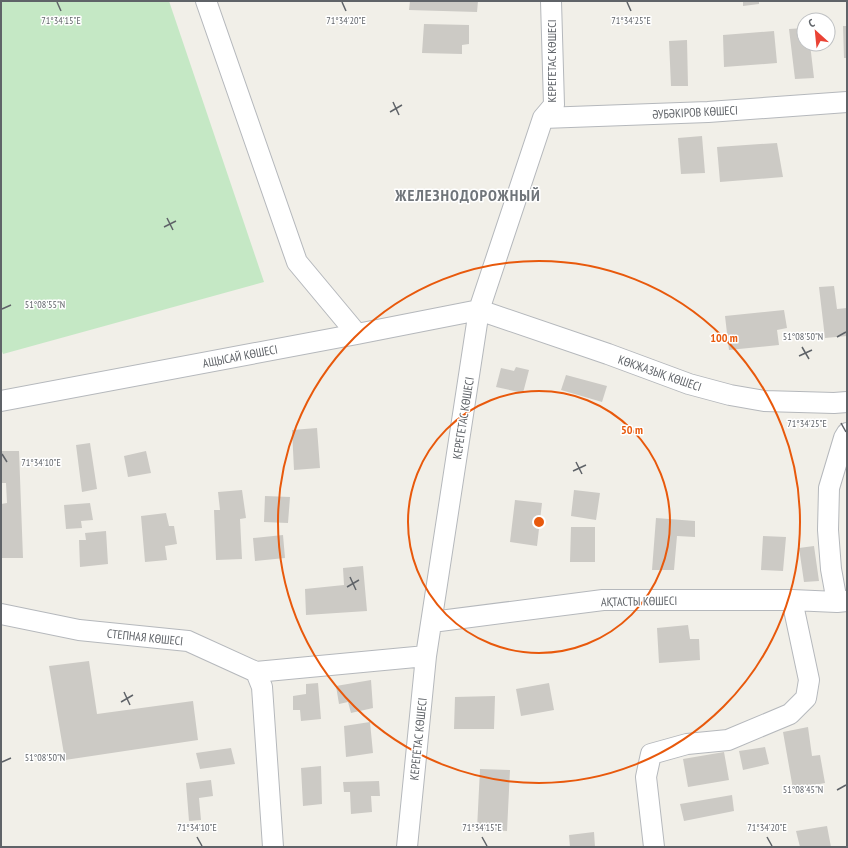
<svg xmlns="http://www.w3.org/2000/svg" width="848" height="848" viewBox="0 0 848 848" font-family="'PT Sans Narrow',sans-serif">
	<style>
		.green { fill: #c5e8c5 }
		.building { fill: #cccac5 }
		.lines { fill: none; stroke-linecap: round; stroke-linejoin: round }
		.minor-casing { stroke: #b5b8bc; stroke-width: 22 }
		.minor { stroke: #fff; stroke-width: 20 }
		.ticks { fill: none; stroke: #5f6368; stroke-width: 1.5 }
		.ring { fill: none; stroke: #e8590c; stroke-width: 2 }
		.labels { text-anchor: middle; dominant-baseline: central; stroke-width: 3; stroke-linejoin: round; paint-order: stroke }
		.street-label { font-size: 12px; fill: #5f6368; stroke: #fff }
		.district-label { font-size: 16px; font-weight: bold; letter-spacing: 1px; fill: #70757a; stroke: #fff }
		.ticks-label { font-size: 10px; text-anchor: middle; fill: #5f6368; stroke: #fff; stroke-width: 3; stroke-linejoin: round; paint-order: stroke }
		.centre { fill: #e8590c; stroke: #fff; stroke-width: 2 }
		.ring-label { font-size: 12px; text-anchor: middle; font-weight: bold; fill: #e8590c; stroke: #fff; stroke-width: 3; stroke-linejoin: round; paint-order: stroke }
	</style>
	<rect width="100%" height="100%" fill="#f1efe8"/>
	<path class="green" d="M1,1h168l95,281 -261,72 -2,-5z"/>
	<path class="building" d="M410,1h68l-1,11 -68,-2z
		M743,1h16v3l-16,2z
		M424,24l45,1v19l-7,1v9l-40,-1z
		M843,26h4v32h-3z
		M804,28v16h6l4,34 -19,1 -6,-50z
		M774,31l3,32 -53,4 -1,-32z
		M687,40l1,46h-17l-2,-45z
		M702,136l3,37 -24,1 -3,-36z
		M777,143l6,34 -63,5 -3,-35z
		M834,286l3,23 10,-1v28l-22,2 -6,-51z
		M784,310l3,18 -10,2 2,15 -50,5 -4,-34z
		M516,367l13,3 -6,23 -27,-6 5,-19 13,3z
		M566,375l41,11 -5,16 -41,-12z
		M317,428l3,40 -26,2 -2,-40z
		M90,443l7,46 -15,3 -6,-47z
		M1,451h18l4,107h-22v-54l6,-1 -1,-20h-5z
		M146,451l5,22 -23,4 -4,-21z
		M242,490l4,28 -6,1 2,40 -26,1 -2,-50h6l-2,-18z
		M574,490l26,3 -4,27 -25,-4z
		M265,496l25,1 -2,26 -24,-1z
		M515,500l27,3 -5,43 -27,-4z
		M90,503l3,17 -12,1 1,7 -16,1 -2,-24z
		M166,513l3,13h5l3,18 -12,2 2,14 -22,2 -4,-46z
		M656,518l39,3v16l-18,-1 -3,34h-22z
		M571,527h24v35h-25z
		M106,531l2,33 -28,3 -1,-27h7l-1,-7z
		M283,535l2,23 -30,3 -2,-23z
		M763,536l23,1 -3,34 -22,-1z
		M814,546l5,35 -15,1 -5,-34z
		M363,566l4,45 -61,4 -1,-26 39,-4 -1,-17z
		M688,625l2,14h9l1,21 -41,3 -2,-35z
		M89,661l8,53 96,-13 5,39 -133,20 -16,-94z
		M371,680l2,28 -22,5 -3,-11 -9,2 -3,-18z
		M318,683l3,36 -20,2 -1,-11h-7v-14l13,-2v-10z
		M549,683l5,27 -33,6 -5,-27z
		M495,696l-1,33h-40l1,-32z
		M370,722l3,31 -27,4 -2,-31z
		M808,727l4,29 8,-1 5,28 -32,6 -10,-57z
		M765,747l4,17 -26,6 -4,-19z
		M231,748l4,16 -35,5 -4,-16z
		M724,752l5,28 -41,7 -5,-28z
		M321,766l1,38 -19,2 -2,-38z
		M480,769l30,1 -3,61 -30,-2z
		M211,780l2,16 -14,2 2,22 -12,1 -3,-38z
		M379,781l1,15h-9l1,16 -21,2 -1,-22h-6l-1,-10z
		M732,795l2,16 -50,10 -4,-17z
		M827,826l4,21h-31l-4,-16z
		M594,832l1,15h-25l-1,-12z"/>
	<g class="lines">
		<defs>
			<path id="minor" d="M206,1l91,261 60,72
				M543,118l165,-6 139,-10
				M1,401l356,-67 122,-24 129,44 81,30 41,11 34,6 70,2 13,-1
				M837,602l-6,-33 -3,-39 1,-42 15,-50 3,-5
				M1,614l78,16 109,11 68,31 170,-16
				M432,622l171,-22h189l45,2 10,-1
				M256,672l6,15 11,160
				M407,847l19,-191 53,-346 64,-192 11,-13 -3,-104
				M654,847l-8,-70 5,-23 36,-10 41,-4 62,-26 16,-16 3,-18 -17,-80"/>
		</defs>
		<use href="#minor" class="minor-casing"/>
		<use href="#minor" class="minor"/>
	</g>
	<path class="ticks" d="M57,2l4,9M342,2l4,9M627,2l4,9M393,102l6,13M390,112l12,-7M167,218l6,12M164,227l12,-6M2,309l9,-4M837,337l9,-5M802,347l7,12M799,356l13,-6M841,423l5,9M2,454l5,8M576,462l6,12M573,471l13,-6M350,577l6,13M347,587l12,-7M124,692l6,13M121,702l12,-7M2,762l9,-4M837,790l9,-5M197,837l5,9M482,837l5,9M767,837l5,9"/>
	<g class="ring">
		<circle cx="539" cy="522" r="131"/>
		<circle cx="539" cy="522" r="261"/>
	</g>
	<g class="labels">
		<g class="street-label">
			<text transform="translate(551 61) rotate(-90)">КЕРЕГЕТАС КӨШЕСІ</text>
			<text transform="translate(695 112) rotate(-3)">ӘУБӘКІРОВ КӨШЕСІ</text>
			<text transform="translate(240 356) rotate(-11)">АЩЫСАЙ КӨШЕСІ</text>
			<text transform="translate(660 373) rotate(19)">КӨКЖАЗЫҚ КӨШЕСІ</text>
			<text transform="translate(463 418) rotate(-81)">КЕРЕГЕТАС КӨШЕСІ</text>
			<text transform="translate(639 601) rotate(-1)">АҚТАСТЫ КӨШЕСІ</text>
			<text transform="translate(145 637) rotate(6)">СТЕПНАЯ КӨШЕСІ</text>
			<text transform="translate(418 739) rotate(-84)">КЕРЕГЕТАС КӨШЕСІ</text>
		</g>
		<g class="district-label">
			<text x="468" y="195">ЖЕЛЕЗНОДОРОЖНЫЙ</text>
		</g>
	</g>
	<g class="ticks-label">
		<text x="61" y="24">71°34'15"E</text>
		<text x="346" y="24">71°34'20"E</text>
		<text x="631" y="24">71°34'25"E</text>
		<text x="45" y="308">51°08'55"N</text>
		<text x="803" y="340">51°08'50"N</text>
		<text x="807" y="427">71°34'25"E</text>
		<text x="41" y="466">71°34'10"E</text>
		<text x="45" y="761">51°08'50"N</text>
		<text x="803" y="793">51°08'45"N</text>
		<text x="197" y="831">71°34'10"E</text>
		<text x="482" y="831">71°34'15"E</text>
		<text x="767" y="831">71°34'20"E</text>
	</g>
	<circle cx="539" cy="522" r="6" class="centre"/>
	<g class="ring-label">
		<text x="724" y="342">100 m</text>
		<text x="632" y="434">50 m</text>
	</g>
	<rect width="848" height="848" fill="none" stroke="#5f6368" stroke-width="4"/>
	<g transform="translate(816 32) rotate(333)"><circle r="19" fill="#ffffff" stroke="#bfc1c3"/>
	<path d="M0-3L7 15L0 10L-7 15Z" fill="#ea4335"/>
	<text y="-6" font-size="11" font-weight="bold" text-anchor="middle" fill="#5f6368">С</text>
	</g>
</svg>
